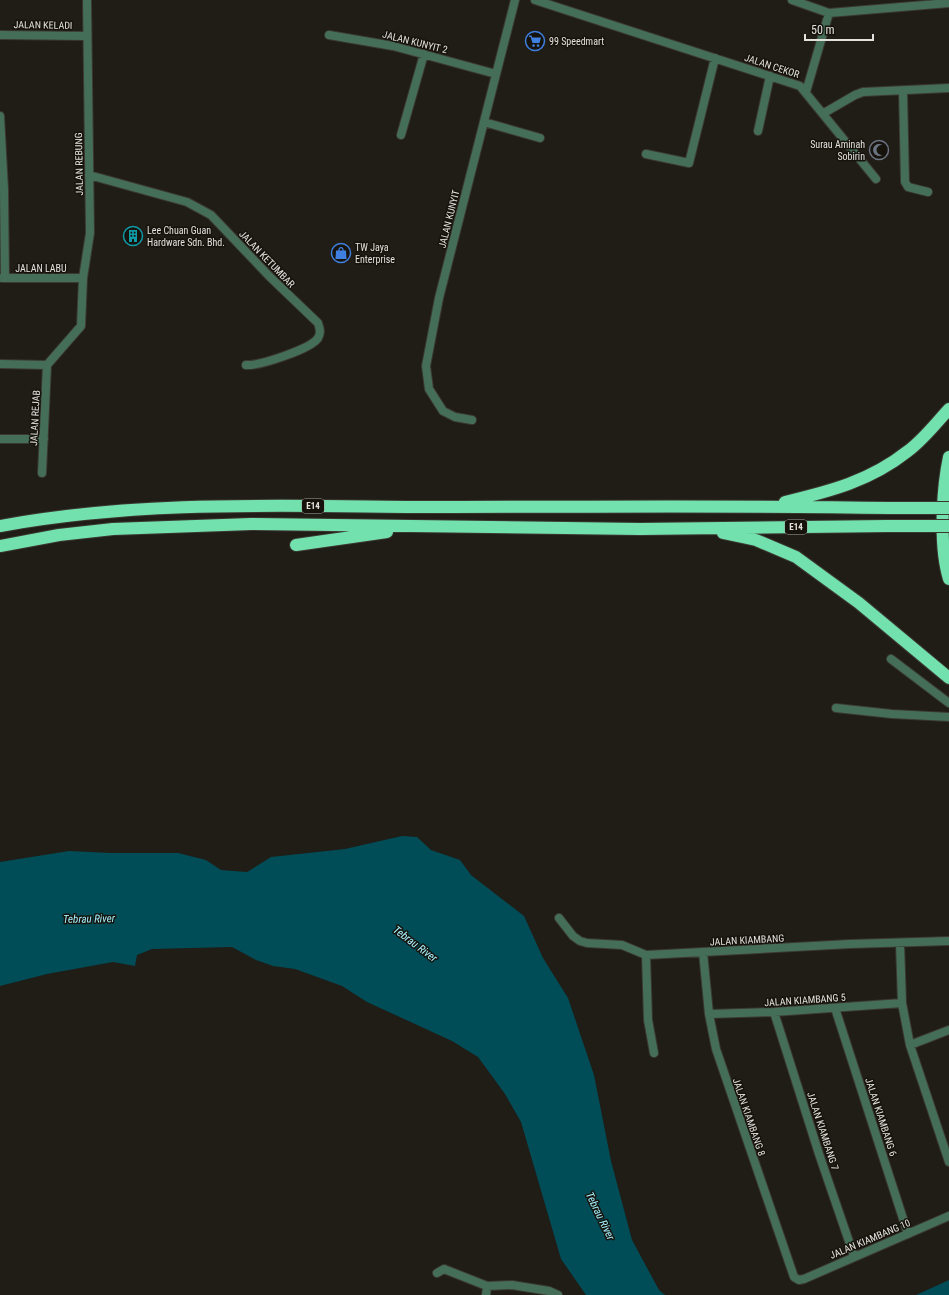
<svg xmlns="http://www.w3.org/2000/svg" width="949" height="1295" viewBox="0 0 949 1295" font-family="'Roboto Condensed',sans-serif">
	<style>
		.water { fill: #004c57 }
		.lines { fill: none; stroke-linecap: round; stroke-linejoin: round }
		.minor-casing { stroke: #3b3832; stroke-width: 10 }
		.motorway-casing { stroke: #3b3832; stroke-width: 14 }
		.minor { stroke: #456e59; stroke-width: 8 }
		.motorway { stroke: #73e1ae; stroke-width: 12 }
		.motorway-bridge-casing { stroke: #3b3832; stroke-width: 14; stroke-linecap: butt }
		.motorway-bridge { stroke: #73e1ae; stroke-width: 12 }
		.labels { text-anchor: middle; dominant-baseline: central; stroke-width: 3; stroke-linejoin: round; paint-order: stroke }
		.shield { fill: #16130d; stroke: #a6a39f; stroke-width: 1 }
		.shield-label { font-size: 9px; font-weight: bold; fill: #e3e1dd }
		.street-label { font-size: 10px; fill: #e3e1dd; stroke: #16130d }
		.poi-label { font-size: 10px; fill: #e3e1dd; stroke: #16130d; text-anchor: start }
		.water-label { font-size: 11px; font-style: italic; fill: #a4f0fe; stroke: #16130d }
	</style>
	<rect width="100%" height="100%" fill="#201c16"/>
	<path class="water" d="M402,836l15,1 14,13 29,10 11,15 53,41 19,42 25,40 26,77 17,86 21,79 27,50 6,5h-79l-25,-36 -40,-137 -16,-28 -27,-37 -26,-16 -85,-39 -25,-16 -47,-17 -22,-3 -17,-6 -24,-13 -80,2 -15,6 -2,11 -22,-4 -66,12 -47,12v-124l69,-11 42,2h67l28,7 15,10 26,2 24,-15 74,-8z
		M949,1280v15h-33z"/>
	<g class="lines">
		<defs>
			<path id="minor" d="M535,0l265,86 76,93
				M792,0l37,13 120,-10
				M0,35l87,1
				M329,35l64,11 103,28
				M903,91l2,91 3,5 20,5
				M806,92l23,-79
				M824,113l31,-18 8,-3 86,-4
				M0,116l4,73 1,89
				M484,122l56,16
				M758,131l12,-55
				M401,135l23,-81
				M646,154l43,9 26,-105
				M89,175l98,27 24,13 59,62 48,46c2,6 3,10 0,15 -7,11 -59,28 -72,27
				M2,278h81
				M0,364l47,1 34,-39 2,-48 7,-45 -3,-233
				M472,420l-17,-3 -12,-6 -14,-22 -3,-23 13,-68 76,-298
				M0,439h44
				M42,473l5,-108
				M891,659l58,44
				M836,708l56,6 57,3
				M559,918l14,18 7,5 7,2 35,2 24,10
				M900,943l2,60 8,42 39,117
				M703,952l6,62 7,35 78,228 5,3 5,-1 145,-63
				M835,1008l73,226
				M774,1012l45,142 35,102
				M709,1014l65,-2 128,-9
				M910,1045l39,-15
				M654,1053l-6,-33 -2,-65 204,-11 99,-3
				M437,1273l7,-4 43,17 25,-1 37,6 9,4
				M486,1295l1,-9"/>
			<path id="motorway" d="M949,457c-7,33 -10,90 0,122
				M785,502c46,-11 85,-21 123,-51 16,-12 28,-28 41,-42
				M0,526c140,-26 283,-20 424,-19 156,0 311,-2 466,1
				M723,533l33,7 40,17 63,46 90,75
				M296,545l91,-13
				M0,546l59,-11 54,-6 138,-5 389,5 248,-3"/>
		</defs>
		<use href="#minor" class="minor-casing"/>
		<use href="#motorway" class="motorway-casing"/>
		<use href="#minor" class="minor"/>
		<use href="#motorway" class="motorway"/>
		<defs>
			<path id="motorway-bridge" d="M890,508h59
				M888,526h61"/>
		</defs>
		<use href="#motorway-bridge" class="motorway-bridge-casing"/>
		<use href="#motorway-bridge" class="motorway-bridge"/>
	</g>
	<defs>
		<symbol id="supermarket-ring" viewBox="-11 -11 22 22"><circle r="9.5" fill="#16130d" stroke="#3f7fe0" stroke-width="1.5"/><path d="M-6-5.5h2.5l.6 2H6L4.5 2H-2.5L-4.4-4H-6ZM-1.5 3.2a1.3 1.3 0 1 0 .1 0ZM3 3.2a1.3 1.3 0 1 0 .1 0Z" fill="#3f7fe0"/></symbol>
		<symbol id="mosque-ring" viewBox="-11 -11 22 22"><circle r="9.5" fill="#16130d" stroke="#6b7280" stroke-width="1.5"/><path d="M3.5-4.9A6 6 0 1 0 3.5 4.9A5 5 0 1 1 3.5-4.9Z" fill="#6b7280"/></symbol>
		<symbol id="building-ring" viewBox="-11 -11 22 22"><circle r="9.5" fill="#16130d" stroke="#0f9aa8" stroke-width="1.5"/><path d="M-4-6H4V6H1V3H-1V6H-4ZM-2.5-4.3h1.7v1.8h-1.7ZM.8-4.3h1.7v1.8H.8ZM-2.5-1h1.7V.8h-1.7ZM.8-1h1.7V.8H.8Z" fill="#0f9aa8"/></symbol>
		<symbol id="shop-ring" viewBox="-11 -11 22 22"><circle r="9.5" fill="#16130d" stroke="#3f7fe0" stroke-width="1.5"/><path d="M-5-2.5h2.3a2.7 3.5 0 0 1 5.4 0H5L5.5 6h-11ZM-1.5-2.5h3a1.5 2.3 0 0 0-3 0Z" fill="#3f7fe0"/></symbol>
	</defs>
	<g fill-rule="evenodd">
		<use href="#supermarket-ring" x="524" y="30" width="22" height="22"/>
		<use href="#mosque-ring" x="868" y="139" width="22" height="22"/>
		<use href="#building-ring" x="122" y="225" width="22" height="22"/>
		<use href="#shop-ring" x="330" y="242" width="22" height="22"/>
	</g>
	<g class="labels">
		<g class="shield">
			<rect x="302" y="499" width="22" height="14" rx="3"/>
			<rect x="785" y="520" width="22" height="14" rx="3"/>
		</g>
		<g class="shield-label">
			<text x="313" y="506">E14</text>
			<text x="796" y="527">E14</text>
		</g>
		<g class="street-label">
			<text transform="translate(43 25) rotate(1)">JALAN KELADI</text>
			<text transform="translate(415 42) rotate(14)">JALAN KUNYIT 2</text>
			<text transform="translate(772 66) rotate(18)">JALAN CEKOR</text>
			<text transform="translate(79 164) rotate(-91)">JALAN REBUNG</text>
			<text transform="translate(449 219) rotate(-76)">JALAN KUNYIT</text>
			<text transform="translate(267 259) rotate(46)">JALAN KETUMBAR</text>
			<text x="41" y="268">JALAN LABU</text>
			<text transform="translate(35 418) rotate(-87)">JALAN REJAB</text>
			<text transform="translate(747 940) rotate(-3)">JALAN KIAMBANG</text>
			<text transform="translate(805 1000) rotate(-4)">JALAN KIAMBANG 5</text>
			<text transform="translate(749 1117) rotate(71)">JALAN KIAMBANG 8</text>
			<text transform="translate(881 1117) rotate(72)">JALAN KIAMBANG 6</text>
			<text transform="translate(823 1131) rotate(72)">JALAN KIAMBANG 7</text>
			<text transform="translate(870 1239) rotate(-23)">JALAN KIAMBANG 10</text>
		</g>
		<g class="poi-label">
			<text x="549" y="41">99 Speedmart</text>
			<text x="865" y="144" text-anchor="end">Surau Aminah<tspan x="865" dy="12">Sobirin</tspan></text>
			<text x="147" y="230">Lee Chuan Guan<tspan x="147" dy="12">Hardware Sdn. Bhd.</tspan></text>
			<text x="355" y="247">TW Jaya<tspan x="355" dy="12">Enterprise</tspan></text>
		</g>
		<g class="water-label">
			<text transform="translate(89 919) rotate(-1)">Tebrau River</text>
			<text transform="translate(415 944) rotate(37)">Tebrau River</text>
			<text transform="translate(600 1216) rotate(64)">Tebrau River</text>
		</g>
	</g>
	<path d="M805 34v6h68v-6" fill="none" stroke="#e3e1dd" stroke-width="2"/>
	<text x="811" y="34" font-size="12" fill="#e3e1dd" stroke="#16130d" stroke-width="3" paint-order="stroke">50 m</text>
</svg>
